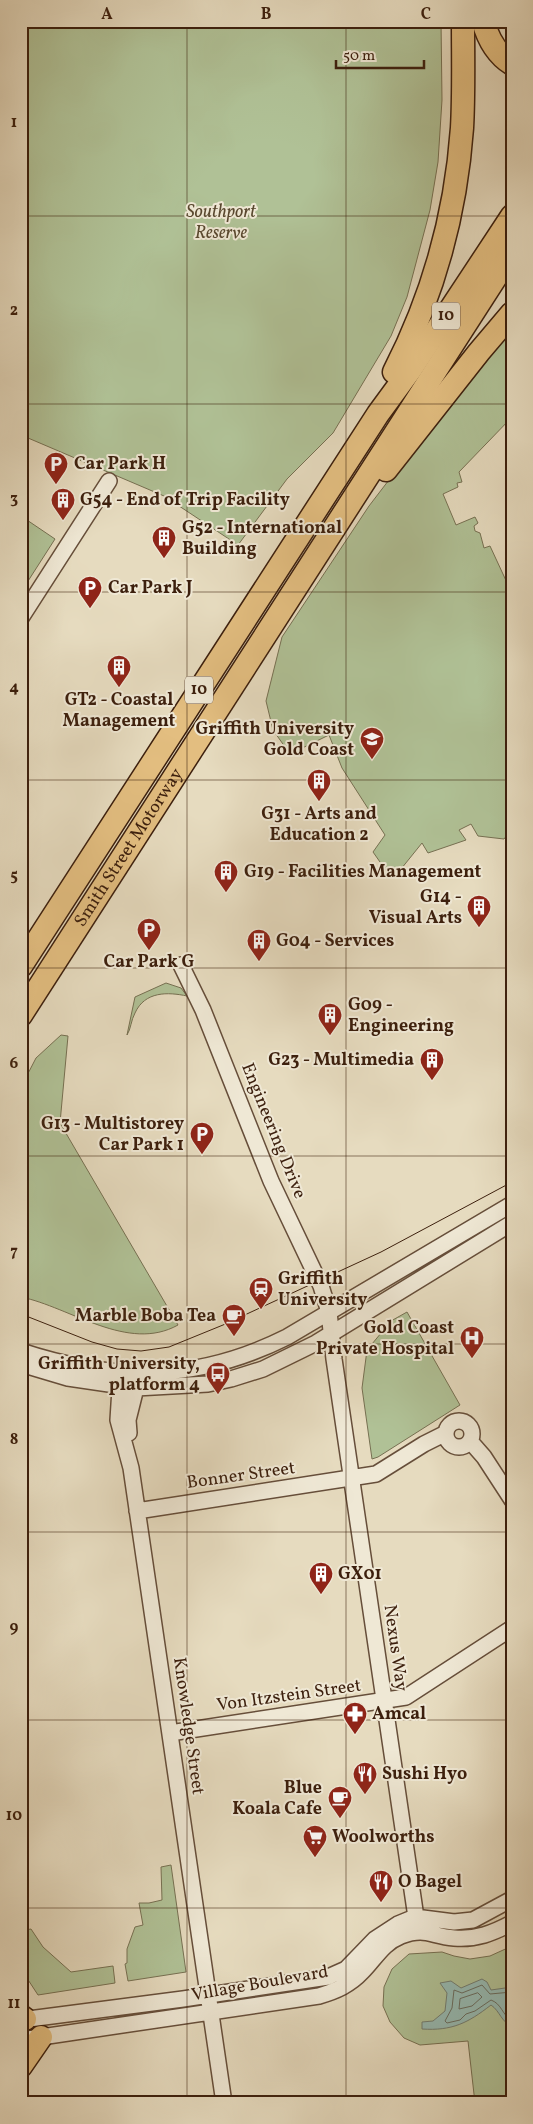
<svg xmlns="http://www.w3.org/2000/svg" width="533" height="2124" viewBox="0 0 533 2124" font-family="Vollkorn,serif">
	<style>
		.green { fill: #b0c196; stroke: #767052 }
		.water { fill: #96bbb4; stroke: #727d71 }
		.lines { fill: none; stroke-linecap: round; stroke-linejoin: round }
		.shore { stroke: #696d60; stroke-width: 1 }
		.minor-casing { stroke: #664e3a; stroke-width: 18 }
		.highway-casing { stroke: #3c1f0d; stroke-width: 25 }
		.minor { stroke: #efe8d5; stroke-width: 15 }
		.highway { stroke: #e3be80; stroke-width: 22 }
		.tram { stroke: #3c1f0d; stroke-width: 1 }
		.grid { fill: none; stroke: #3c1f0d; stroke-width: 1; stroke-opacity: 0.55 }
		.labels { text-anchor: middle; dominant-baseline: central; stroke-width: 4; stroke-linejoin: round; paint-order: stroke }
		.shield { fill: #efe8d5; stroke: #725b49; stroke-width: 1 }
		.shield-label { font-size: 16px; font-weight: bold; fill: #3c1f0d }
		.park-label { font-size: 18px; font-style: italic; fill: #59482f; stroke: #efe8d5 }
		.poi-label { font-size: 18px; font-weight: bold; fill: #3c1f0d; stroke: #efe8d5; text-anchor: start }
		.street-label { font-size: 18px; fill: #3c1f0d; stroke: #efe8d5 }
		.neatline { fill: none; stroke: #3c1f0d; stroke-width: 2 }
		.grid-label { font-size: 16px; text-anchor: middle; font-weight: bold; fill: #3c1f0d }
	</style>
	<rect width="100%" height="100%" fill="#e6dbbf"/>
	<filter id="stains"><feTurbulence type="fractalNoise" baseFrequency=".004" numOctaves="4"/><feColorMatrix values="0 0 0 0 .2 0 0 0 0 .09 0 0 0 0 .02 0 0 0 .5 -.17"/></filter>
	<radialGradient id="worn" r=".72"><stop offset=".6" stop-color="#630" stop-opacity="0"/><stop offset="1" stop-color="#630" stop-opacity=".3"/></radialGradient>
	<path class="green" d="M21,21h420l1,79 -4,62 -8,48 -23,87 -16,39 -58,97 -46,46 -49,66 -74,-49 -143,-61z
		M512,327v90l-53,55 3,10 -5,1 1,4 -15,7 13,31 19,-8 3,6 -4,3 1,5 5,2 4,15 6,-2 19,41 3,1v241l-8,10 -26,-3 -7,-12 -12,6 7,10 -38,13 -6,-10 -21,26 -14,3 -14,-20 12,-17 -43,-67 -13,-33 -39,19 -17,-24 -7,-29 16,-64 87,-131 98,-128z
		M21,516l34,23 -34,53z
		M166,983l15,5 6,8c-19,-4 -42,-5 -52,17 -4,7 -4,16 -8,22l8,-38z
		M61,1035l7,1 -8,87 118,202c-50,28 -108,-18 -157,-28v-210l15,-29z
		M407,1312l53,93 -82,52 -6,2 -10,-71 5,-38 24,-29z
		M171,1865l15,107 -58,9 -3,-17 2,-1v-14l8,-22 8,-2 -4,-22h10l13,-3 -1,-33z
		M21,1904l4,26 6,-1 12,18 28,25 42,-6 2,17 -77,12 -17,-26z
		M512,1946v157h-37l-7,-62 -48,4 -16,-7 -14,-16 -7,-16 1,-19 8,-18 17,-15 33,-2 12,4 16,3 20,-3z"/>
	<path class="water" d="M482,1979l5,3 4,8 21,-3v39c-11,-4 -12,-15 -21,-21 -23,18 -39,26 -69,24v-7l11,-1 12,-10 2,-18 -7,-10 11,-2 10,7z"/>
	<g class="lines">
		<path class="shore" d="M512,1992l-22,2 -8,-9 -20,8 -8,-3 -2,18 -7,13 2,2 13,-3 6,-6 9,-3 16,-11c11,4 11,15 21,21
			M478,1993l4,4 -10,9 -13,3 1,-10z"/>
		<defs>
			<path id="minor" d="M21,618l88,-137
				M181,965l22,45 68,171 50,105 8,26 5,47 84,572
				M21,1351c94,31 176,31 266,-14l225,-133
				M21,1364l47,14 68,10 72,-4 23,-5 32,-10 53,-26 196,-120
				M121,1373l-3,47 13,48 93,635
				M446 1434a13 13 0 1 1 26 0a13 13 0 1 1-26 0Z
				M129,1433l-1,-13 10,-40
				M470,1441l14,16 28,43
				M137,1511l239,-37 48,-30 22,-11
				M170,1733l236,-36 106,-69
				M21,2020l162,-21 145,-22 18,-8 29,-30 23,-15 17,-7 39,5 19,-2 39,-21
				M21,2040l298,-44c17,-5 31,-11 43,-24 13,-13 21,-29 39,-36 25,-9 29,0 53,2 22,2 39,-5 58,-15"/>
			<g id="highway">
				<path d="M483,21c5,18 13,33 29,43"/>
				<path d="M394,372c39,-76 62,-159 68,-244 2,-36 1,-71 1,-107"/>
				<path d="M386,470l93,-118 33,-39"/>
				<path d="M21,966l357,-552 33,-45 101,-153"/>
				<path id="s1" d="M21,1015l491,-763"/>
				<path d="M21,2016l4,3"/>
				<path d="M21,2066l20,-29"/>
			</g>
		</defs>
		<use href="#minor" class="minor-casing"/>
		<use href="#highway" class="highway-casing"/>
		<use href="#minor" class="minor"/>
		<use href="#highway" class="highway"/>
		<path class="tram" d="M21,1314l71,28 25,7 24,2 28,-4 54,-22 158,-73 131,-70"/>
	</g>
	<path class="grid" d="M187,21v2082M346,21v2082M21,216h491M21,404h491M21,592h491M21,780h491M21,968h491M21,1156h491M21,1344h491M21,1532h491M21,1720h491M21,1908h491"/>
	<defs>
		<symbol id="parking-pin" viewBox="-11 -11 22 30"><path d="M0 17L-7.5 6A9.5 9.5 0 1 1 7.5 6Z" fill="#8f2418" stroke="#efe8d5"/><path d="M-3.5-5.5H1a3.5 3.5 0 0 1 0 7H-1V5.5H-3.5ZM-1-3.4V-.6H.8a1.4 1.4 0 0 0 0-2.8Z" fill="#fff"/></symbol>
		<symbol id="building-pin" viewBox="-11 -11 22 30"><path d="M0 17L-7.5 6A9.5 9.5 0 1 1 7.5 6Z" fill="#8f2418" stroke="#efe8d5"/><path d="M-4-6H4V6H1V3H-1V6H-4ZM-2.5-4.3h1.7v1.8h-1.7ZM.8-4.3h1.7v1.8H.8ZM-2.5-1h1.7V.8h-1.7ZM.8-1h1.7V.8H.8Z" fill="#fff"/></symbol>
		<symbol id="university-pin" viewBox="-11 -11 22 30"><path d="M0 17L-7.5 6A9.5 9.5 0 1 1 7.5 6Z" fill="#8f2418" stroke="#efe8d5"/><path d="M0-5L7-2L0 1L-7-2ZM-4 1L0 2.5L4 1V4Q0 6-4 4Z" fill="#fff"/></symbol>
		<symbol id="station-pin" viewBox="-11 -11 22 30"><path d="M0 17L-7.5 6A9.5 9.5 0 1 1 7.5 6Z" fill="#8f2418" stroke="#efe8d5"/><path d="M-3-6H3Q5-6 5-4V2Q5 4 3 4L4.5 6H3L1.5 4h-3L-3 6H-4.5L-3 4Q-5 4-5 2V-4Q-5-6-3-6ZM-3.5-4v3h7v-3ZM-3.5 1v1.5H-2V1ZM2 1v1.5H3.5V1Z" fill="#fff"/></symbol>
		<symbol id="cafe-pin" viewBox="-11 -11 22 30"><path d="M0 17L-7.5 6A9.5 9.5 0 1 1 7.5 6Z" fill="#8f2418" stroke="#efe8d5"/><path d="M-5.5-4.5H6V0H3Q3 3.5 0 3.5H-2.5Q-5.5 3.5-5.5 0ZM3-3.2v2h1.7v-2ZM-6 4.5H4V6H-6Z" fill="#fff"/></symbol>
		<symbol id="hospital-pin" viewBox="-11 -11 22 30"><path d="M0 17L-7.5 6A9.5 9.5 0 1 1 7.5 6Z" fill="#8f2418" stroke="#efe8d5"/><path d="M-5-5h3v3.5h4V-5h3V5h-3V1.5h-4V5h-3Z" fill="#fff"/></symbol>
		<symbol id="bus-pin" viewBox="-11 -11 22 30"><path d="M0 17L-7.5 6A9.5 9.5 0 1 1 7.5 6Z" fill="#8f2418" stroke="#efe8d5"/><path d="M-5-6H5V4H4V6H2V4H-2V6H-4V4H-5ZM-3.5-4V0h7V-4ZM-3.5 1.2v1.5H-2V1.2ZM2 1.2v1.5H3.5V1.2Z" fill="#fff"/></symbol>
		<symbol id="pharmacy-pin" viewBox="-11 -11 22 30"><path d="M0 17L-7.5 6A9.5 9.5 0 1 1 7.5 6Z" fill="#8f2418" stroke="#efe8d5"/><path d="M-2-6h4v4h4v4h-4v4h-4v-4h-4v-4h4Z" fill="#fff"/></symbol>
		<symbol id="restaurant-pin" viewBox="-11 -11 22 30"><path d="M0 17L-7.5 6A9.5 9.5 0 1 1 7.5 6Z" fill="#8f2418" stroke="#efe8d5"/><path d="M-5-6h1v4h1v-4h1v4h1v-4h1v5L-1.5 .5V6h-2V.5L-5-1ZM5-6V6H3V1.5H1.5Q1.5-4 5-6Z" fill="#fff"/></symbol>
		<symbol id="supermarket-pin" viewBox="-11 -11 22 30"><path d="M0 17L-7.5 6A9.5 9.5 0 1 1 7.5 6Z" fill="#8f2418" stroke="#efe8d5"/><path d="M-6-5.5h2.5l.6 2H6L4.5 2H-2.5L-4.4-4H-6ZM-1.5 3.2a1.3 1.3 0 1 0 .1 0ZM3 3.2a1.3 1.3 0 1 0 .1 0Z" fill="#fff"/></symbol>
	</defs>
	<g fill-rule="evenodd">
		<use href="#parking-pin" x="42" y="450" width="28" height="38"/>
		<use href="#building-pin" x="49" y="486" width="28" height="38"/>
		<use href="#building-pin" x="150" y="524" width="28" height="38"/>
		<use href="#parking-pin" x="76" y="574" width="28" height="38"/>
		<use href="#building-pin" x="105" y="653" width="28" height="38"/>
		<use href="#university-pin" x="358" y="725" width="28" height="38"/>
		<use href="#building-pin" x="305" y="767" width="28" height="38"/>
		<use href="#building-pin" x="212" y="858" width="28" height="38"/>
		<use href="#building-pin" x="465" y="893" width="28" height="38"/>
		<use href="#parking-pin" x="135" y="916" width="28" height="38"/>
		<use href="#building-pin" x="245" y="927" width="28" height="38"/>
		<use href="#building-pin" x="316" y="1001" width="28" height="38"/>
		<use href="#building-pin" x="418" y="1046" width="28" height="38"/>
		<use href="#parking-pin" x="188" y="1120" width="28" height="38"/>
		<use href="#station-pin" x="247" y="1275" width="28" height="38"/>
		<use href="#cafe-pin" x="220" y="1302" width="28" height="38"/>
		<use href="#hospital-pin" x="458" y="1324" width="28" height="38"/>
		<use href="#bus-pin" x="204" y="1360" width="28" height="38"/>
		<use href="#building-pin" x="307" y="1560" width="28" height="38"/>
		<use href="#pharmacy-pin" x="341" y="1700" width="28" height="38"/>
		<use href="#restaurant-pin" x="351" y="1760" width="28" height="38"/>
		<use href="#cafe-pin" x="326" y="1784" width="28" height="38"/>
		<use href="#supermarket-pin" x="301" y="1823" width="28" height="38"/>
		<use href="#restaurant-pin" x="367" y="1868" width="28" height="38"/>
	</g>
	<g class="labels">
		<g class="shield">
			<rect x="432" y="302.5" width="28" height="27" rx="4"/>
			<rect x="185" y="676.5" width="28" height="27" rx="4"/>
		</g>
		<g class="shield-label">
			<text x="446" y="316">10</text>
			<text x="199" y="690">10</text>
		</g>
		<g class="park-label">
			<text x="221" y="212">Southport<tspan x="221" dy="21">Reserve</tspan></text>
		</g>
		<g class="poi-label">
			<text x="74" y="464">Car Park H</text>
			<text x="80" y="500">G54 - End of Trip Facility</text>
			<text x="182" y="528">G52 - International<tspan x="182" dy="21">Building</tspan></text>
			<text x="108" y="588">Car Park J</text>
			<text x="119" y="700" text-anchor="middle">GT2 - Coastal<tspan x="119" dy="21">Management</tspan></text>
			<text x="354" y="729" text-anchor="end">Griffith University<tspan x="354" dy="21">Gold Coast</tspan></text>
			<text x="319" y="814" text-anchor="middle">G31 - Arts and<tspan x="319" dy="21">Education 2</tspan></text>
			<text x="244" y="872">G19 - Facilities Management</text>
			<text x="462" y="897" text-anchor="end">G14 -<tspan x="462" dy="21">Visual Arts</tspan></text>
			<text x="276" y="941">G04 - Services</text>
			<text x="149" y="962" text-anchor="middle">Car Park G</text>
			<text x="348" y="1005">G09 -<tspan x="348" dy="21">Engineering</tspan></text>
			<text x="414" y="1060" text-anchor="end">G23 - Multimedia</text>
			<text x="184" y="1124" text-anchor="end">G13 - Multistorey<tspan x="184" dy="21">Car Park 1</tspan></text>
			<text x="278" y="1279">Griffith<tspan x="278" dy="21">University</tspan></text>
			<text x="216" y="1316" text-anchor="end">Marble Boba Tea</text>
			<text x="454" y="1328" text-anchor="end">Gold Coast<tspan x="454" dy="21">Private Hospital</tspan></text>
			<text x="200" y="1364" text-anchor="end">Griffith University,<tspan x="200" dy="21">platform 4</tspan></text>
			<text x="338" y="1574">GX01</text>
			<text x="372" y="1714">Amcal</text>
			<text x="382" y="1774">Sushi Hyo</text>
			<text x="322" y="1788" text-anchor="end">Blue<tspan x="322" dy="21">Koala Cafe</tspan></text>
			<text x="332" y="1837">Woolworths</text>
			<text x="398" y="1882">O Bagel</text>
		</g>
		<g class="street-label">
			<text stroke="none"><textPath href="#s1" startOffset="199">Smith Street Motorway</textPath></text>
			<text transform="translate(273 1131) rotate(68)">Engineering Drive</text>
			<text transform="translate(241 1476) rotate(-8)">Bonner Street</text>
			<text transform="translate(395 1648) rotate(82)">Nexus Way</text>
			<text transform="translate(289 1696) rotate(-8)">Von Itzstein Street</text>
			<text transform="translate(188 1726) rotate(82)">Knowledge Street</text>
			<text transform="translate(260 1984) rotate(-10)">Village Boulevard</text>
		</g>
	</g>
	<rect width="533" height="2124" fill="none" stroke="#e6dbbf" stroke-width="55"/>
	<path d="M336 60v8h88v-8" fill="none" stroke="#3c1f0d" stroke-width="2.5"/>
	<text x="343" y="60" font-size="15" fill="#3c1f0d" stroke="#efe8d5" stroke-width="4" paint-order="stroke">50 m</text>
	<rect x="28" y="28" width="478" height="2068" class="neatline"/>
	<g class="grid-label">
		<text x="107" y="19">A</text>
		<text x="266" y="19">B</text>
		<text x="426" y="19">C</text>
		<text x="14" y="127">1</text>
		<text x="14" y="315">2</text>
		<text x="14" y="503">3</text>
		<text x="14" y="692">4</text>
		<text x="14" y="880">5</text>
		<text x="14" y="1068">6</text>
		<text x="14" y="1256">7</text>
		<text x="14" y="1444">8</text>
		<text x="14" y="1632">9</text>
		<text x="14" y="1820">10</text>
		<text x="14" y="2008">11</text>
	</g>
	<rect width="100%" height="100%" filter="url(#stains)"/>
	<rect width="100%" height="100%" fill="url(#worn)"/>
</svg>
